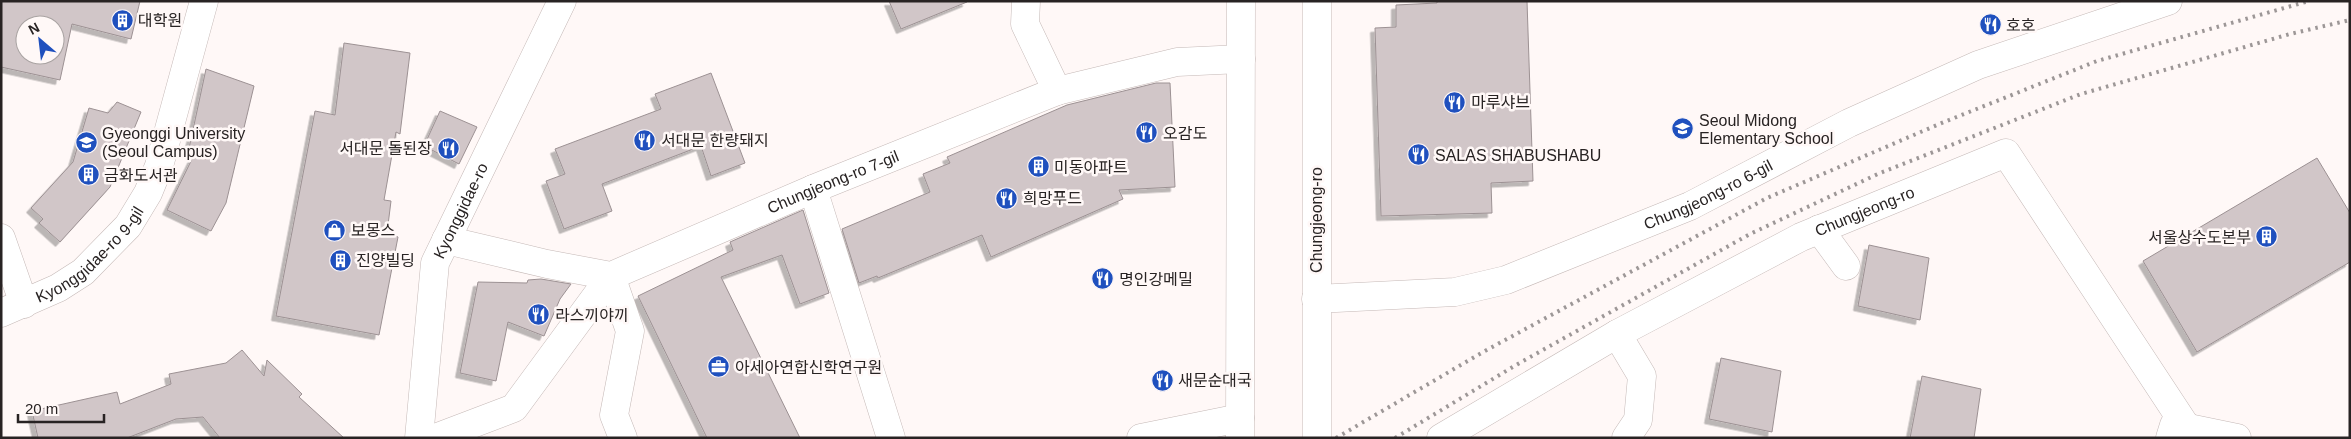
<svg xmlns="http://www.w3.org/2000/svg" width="2351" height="439" viewBox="0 0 2351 439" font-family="Helvetica,'Noto Sans KR',sans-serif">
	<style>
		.building { fill: #d1c6c8; stroke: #9c9193; fill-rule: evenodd; filter: url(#shadow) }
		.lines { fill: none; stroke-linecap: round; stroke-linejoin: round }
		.minor-casing { stroke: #c5b9b7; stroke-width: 29 }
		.major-casing { stroke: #c5b9b7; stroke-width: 29 }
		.minor { stroke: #fff; stroke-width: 28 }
		.major { stroke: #fff; stroke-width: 28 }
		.rail { stroke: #9d9797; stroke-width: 4; stroke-dasharray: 2.5 5; stroke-linecap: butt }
		.labels { text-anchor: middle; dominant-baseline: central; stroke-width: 5; stroke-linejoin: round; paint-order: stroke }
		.poi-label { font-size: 16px; fill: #282323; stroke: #fff8f7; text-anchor: start }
		.street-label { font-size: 16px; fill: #282323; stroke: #fff8f7 }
	</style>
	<defs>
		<filter id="shadow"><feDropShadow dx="-4.5" dy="4.5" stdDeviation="0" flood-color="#0004"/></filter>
	</defs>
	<rect width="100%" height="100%" fill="#fff8f7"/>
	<path class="building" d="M1,1h139l-9,38 -59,-15 -12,56 -59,-13zM25,25h30v30h-30z
		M889,1h78v1l-66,27z
		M1437,1h90l6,180 -42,2 1,30 -111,3 -6,-188 21,-1v-22l41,-2z
		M344,43l66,10 -10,81 -4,-2 -12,68 7,1 -4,32 11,4 -19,98 -103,-19 39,-205 20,4z
		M206,69l48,17 -28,117 -15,28 -44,-21 27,-55 -6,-2z
		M711,73l34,90 -34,13 -10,-30 -99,38 10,27 -48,18 -18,-48 19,-7 -10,-25 106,-40 -6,-15z
		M1156,83h14l5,104 -56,3 4,9 -132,58 -9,-22 -104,43 -1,-2 -18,7 -17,-54 88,-37 -7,-18 27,-11 -3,-6 120,-52z
		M117,102l24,10 -31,75 -50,55 -21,-19 4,-4 -12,-11 42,-46 16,-54 19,5z
		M440,111l37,16 -18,37 -35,-18z
		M2317,158l33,55v49l-153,90 -54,-91z
		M803,210l26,83 -29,11 -18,-49 -61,22 79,161h-93l-69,-142 95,-46 -3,-8z
		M1869,245l60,13 -9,62 -62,-14z
		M541,279l30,5 -11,15 -16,37 -36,-14 -12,59 -36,-8 18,-91 49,1 1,-3z
		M242,350l22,26 3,-16 35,34 -3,3 45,41h-124l-17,-21 -27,2 -49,19h-89l-6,-27 85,-19 3,12 51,-20 -2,-10 57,-11z
		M1721,358l60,13 -9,61 -63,-13z
		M1922,376l59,13 -7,49h-64z"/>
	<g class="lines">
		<defs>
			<g id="minor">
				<path d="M1026,1l-1,23 32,67"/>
				<path d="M813,189l78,249"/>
				<path d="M1819,229l27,37"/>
				<path d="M1,238l23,66"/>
				<path id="s1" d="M446,240l101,24 64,12 202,-87 244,-98 120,-29 64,-3"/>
				<path d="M611,276l19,55 -16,84 9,23"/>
				<path id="s2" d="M1316,299l139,-7 51,-12 184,-74 159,-83 129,-58 190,-64"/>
				<path id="s3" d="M1,313l57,-25 25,-16 45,-46 20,-33 11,-27 45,-165"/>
				<path d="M1617,334l25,42 -4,44 -12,18"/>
				<path d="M435,438l79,-30 97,-132"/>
				<path d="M1141,438l99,-20"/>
				<path id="s4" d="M1441,438l176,-104 184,-97 205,-84 181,275"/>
				<path d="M2170,438l4,-13 63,13"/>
			</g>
			<g id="major">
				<path id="s5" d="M419,438l16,-175 127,-262"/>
				<path d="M1240,438l1,-437"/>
				<path d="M1317,438v-437"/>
			</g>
		</defs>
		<use href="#minor" class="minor-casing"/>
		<use href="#major" class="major-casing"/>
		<use href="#minor" class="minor"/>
		<use href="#major" class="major"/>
		<path class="rail" d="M1336,438l147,-86 284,-154 177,-76 153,-61 212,-60
			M1395,438l121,-73 234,-131 130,-61 201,-79 209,-60 60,-14"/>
	</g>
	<defs>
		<symbol id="building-disc" viewBox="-11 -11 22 22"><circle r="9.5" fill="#1f50be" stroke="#fff8f7"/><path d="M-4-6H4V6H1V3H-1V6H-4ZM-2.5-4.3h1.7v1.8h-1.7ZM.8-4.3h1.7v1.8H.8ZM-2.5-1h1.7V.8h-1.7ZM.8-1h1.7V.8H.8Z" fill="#fff"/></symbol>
		<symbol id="restaurant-disc" viewBox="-11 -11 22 22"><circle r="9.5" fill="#1f50be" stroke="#fff8f7"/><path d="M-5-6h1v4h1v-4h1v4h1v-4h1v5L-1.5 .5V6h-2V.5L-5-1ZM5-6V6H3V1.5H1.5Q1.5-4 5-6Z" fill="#fff"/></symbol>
		<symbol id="school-disc" viewBox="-11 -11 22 22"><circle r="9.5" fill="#1f50be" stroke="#fff8f7"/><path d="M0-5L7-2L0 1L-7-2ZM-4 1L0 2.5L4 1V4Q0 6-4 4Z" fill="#fff"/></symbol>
		<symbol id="university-disc" viewBox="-11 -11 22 22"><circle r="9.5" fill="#1f50be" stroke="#fff8f7"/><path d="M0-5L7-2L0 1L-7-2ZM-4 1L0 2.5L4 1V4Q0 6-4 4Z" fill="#fff"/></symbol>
		<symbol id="shop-disc" viewBox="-11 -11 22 22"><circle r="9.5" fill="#1f50be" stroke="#fff8f7"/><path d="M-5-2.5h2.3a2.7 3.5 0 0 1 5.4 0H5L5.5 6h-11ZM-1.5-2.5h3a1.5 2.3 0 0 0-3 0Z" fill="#fff"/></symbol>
		<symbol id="office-disc" viewBox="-11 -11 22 22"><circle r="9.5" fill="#1f50be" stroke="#fff8f7"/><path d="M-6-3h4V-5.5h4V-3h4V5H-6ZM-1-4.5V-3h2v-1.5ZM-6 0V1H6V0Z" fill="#fff"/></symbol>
	</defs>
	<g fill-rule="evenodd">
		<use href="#building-disc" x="110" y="8" width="25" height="25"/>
		<use href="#restaurant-disc" x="1978" y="12" width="25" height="25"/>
		<use href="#restaurant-disc" x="1442" y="90" width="25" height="25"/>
		<use href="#school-disc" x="1670" y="116" width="25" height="25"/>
		<use href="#restaurant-disc" x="1134" y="120" width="25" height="25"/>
		<use href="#restaurant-disc" x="632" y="128" width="25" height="25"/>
		<use href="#university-disc" x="74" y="130" width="25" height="25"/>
		<use href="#restaurant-disc" x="436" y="136" width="25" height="25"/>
		<use href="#restaurant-disc" x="1406" y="142" width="25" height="25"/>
		<use href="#building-disc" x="1026" y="154" width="25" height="25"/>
		<use href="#building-disc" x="76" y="162" width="25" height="25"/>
		<use href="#restaurant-disc" x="994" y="186" width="25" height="25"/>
		<use href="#shop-disc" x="322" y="218" width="25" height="25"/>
		<use href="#building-disc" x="2254" y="224" width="25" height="25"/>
		<use href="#building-disc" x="328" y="248" width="25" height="25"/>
		<use href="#restaurant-disc" x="1090" y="266" width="25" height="25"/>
		<use href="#restaurant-disc" x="526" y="302" width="25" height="25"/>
		<use href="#office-disc" x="706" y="354" width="25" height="25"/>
		<use href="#restaurant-disc" x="1150" y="368" width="25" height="25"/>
	</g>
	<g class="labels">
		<g class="poi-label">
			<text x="138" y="20">대학원</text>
			<text x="2006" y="25">호호</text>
			<text x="1471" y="102">마루샤브</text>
			<text x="1699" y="120">Seoul Midong<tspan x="1699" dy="18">Elementary School</tspan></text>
			<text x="102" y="133">Gyeonggi University<tspan x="102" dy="18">(Seoul Campus)</tspan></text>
			<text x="1163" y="133">오감도</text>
			<text x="661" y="140">서대문 한량돼지</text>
			<text x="432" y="148" text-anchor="end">서대문 돌된장</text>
			<text x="1435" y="155">SALAS SHABUSHABU</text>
			<text x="1054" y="167">미동아파트</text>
			<text x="104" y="175">금화도서관</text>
			<text x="1023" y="198">희망푸드</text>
			<text x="351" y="230">보몽스</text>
			<text x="2251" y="237" text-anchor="end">서울상수도본부</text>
			<text x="356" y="260">진양빌딩</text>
			<text x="1119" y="279">명인강메밀</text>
			<text x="555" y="315">라스끼야끼</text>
			<text x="735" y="367">아세아연합신학연구원</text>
			<text x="1178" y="380">새문순대국</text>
		</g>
		<g class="street-label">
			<text stroke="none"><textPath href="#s1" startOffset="410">Chungjeong-ro 7-gil</textPath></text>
			<text stroke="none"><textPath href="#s2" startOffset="411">Chungjeong-ro 6-gil</textPath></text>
			<text stroke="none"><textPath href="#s5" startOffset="234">Kyonggidae-ro</textPath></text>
			<text stroke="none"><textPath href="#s4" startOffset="481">Chungjeong-ro</textPath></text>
			<text transform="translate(1316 220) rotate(-90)">Chungjeong-ro</text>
			<text stroke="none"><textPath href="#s3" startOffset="108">Kyonggidae-ro 9-gil</textPath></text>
		</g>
	</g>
	<rect width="2351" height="439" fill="none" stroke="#282323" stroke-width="5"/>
	<g transform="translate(40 40) rotate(332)"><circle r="24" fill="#fff8f7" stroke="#a9a3a2"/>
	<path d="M0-4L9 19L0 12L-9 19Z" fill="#1f50be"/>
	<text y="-8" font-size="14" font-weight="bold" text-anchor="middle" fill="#282323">N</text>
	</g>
	<path d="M18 414v8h86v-8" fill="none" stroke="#282323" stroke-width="2.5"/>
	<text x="25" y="414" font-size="15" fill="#282323" stroke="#fff8f7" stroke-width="4" paint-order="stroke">20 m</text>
</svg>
